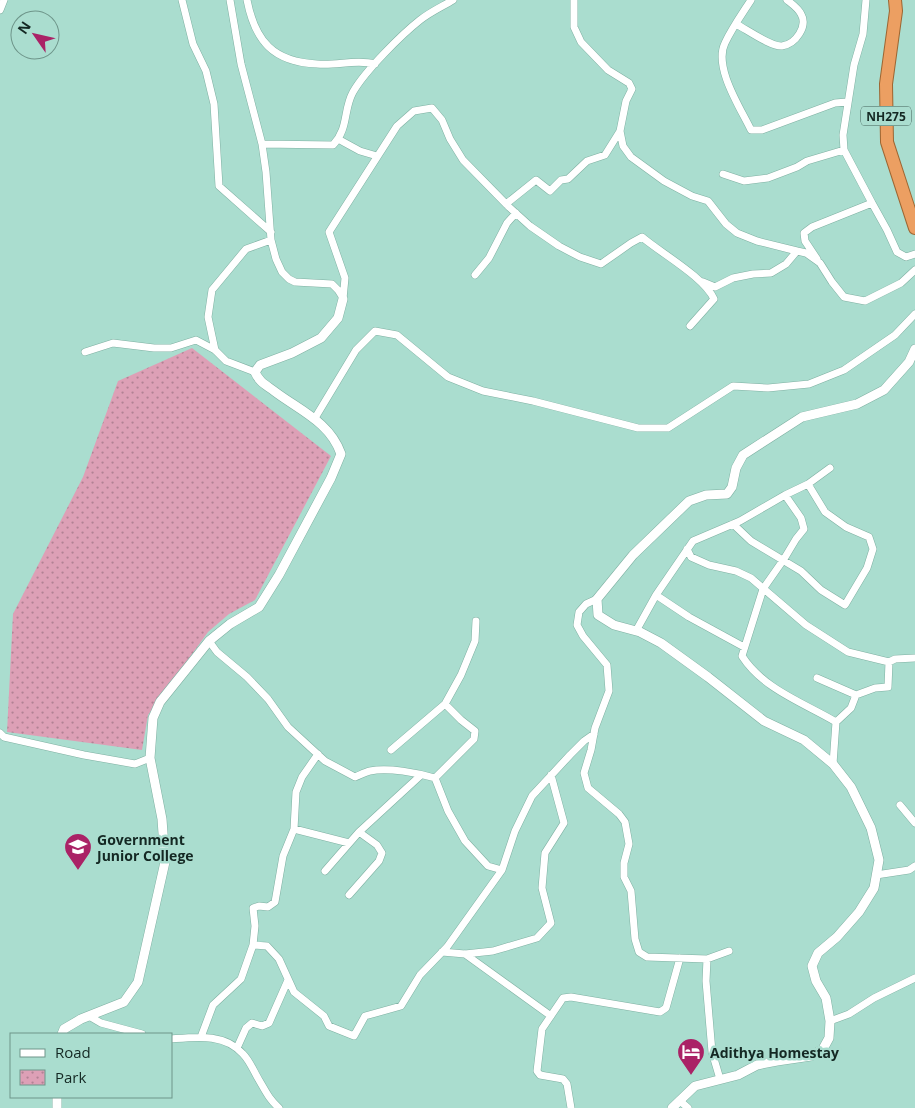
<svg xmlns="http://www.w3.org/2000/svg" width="915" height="1108" viewBox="0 0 915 1108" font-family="'Open Sans',sans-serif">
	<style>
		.park { fill: url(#park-dots) }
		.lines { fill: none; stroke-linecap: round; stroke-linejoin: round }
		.minor-casing { stroke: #7fb0a2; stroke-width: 8 }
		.tertiary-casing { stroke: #7fb0a2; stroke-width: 10 }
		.trunk-casing { stroke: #9d6632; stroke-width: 14 }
		.minor { stroke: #fff; stroke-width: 7 }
		.tertiary { stroke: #fff; stroke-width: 9 }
		.trunk { stroke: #ec9f62; stroke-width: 12 }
		.labels { text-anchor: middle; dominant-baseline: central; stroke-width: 5; stroke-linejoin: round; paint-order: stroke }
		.shield { fill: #aaddcf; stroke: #415e57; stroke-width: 1 }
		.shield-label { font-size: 12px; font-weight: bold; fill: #142823 }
		.poi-label { font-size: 14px; font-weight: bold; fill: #142823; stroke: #aaddcf; text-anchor: start }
	</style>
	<defs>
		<pattern id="park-dots" width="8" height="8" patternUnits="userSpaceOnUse" patternTransform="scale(1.25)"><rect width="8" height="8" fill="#dda0b6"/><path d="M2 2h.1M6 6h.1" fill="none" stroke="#b28294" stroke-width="1.8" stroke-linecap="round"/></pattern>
	</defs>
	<rect width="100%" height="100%" fill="#aaddcf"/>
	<path class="park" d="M192,348l139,108 -76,144 -26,14 -21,18 -60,83 -6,35 -135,-18 6,-118 70,-137 35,-96z"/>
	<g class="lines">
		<defs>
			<path id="minor" d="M182,0l11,44 13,27 8,33 5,82 52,46
				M230,0l11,64 21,80 4,28 5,68 5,19 6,13 7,7 6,3 37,2 6,6 5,8
				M247,0c8,41 26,62 70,64 20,2 39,-5 58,0
				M574,0v27l7,15 27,28 21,13 3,6 -6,12 -6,30 3,15 8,11 33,24 28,15 16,5 18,23 11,9 20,8 40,10
				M751,0c-9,14 -19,28 -26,43 -12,24 16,66 26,87h11l73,-27 12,-1
				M866,0l-3,34 -9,31 -11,70 1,15 28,53
				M0,10l4,-10
				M736,24c10,5 35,23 46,22 14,-2 26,-20 19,-32 -3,-6 -9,-10 -14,-14
				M338,139l22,12 17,5
				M262,144l71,1c16,-17 10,-35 20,-53 12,-21 48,-57 67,-72 10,-8 23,-14 33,-20
				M723,174l21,7 24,-3 29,-11 10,-6 37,-11
				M506,204l30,-24 14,11 11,-11 7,-1 19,-18 18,-6 15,-24
				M817,259l-12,-18 -1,-8 8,-6 60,-24 15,27 10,22 9,5 9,-3
				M475,275l14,-17 18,-35 9,-10
				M703,282l12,5 18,-9 20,-4 18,-1 15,-9 11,-13 9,2 14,10 12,19 12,15 21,4 36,-18 14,-13
				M343,299l2,-21 -16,-46 68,-106 17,-15 18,-3 10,12 8,19 13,21 46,47 21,19 29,20 21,11 21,7 30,-21 11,-6c20,17 62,40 72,62l-24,27
				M215,350l-7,-33 4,-27 34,-41 25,-9
				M85,352l28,-9 41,5h17l25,-8 19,10 11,11 29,11
				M315,418l41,-68 19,-19 22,4 51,42 35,14 50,10 105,27h30l65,-42 35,2 41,-4 35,-14 51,-35 20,-21
				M785,495l16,23 3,11 -8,10 -12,20 -21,30 -21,67c21,33 62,47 94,66l-3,42
				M733,524l18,17 50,30 20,19 24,15 22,-37 6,-19 -4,-12 -23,-10 -21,-15 -17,-28
				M687,549l4,8 18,8 27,6 15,7 55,47 42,27 41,10 6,-3 20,-1
				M656,595l33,22 55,30
				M597,599l-11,5 -7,8 -2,13 6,11 24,29 2,26 -14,37 -4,22 -7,23 4,15 31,26 6,8 4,22 -5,19v14l7,14 4,48 4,13 8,5 60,2 22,-8
				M636,631l20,-36 37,-54 47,-20 45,-26 23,-11 22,-16
				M209,641l8,11 30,25 21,22 20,28 37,34 30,16c5,-2 10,-5 15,-6 18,-4 48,2 65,7l13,33 17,30 23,25 14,4 13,-39 17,-35 38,-41 14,-14 10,-7
				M817,678l39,17 19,-7 13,-1 1,-25
				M836,722l15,-14 5,-13
				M0,733l4,4 80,18 51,9 15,-6
				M391,750l54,-46 16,-29 14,-34 1,-20
				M435,778l39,-39 1,-8 -14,-11 -16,-16
				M900,805l15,18
				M294,829l2,-37 6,-15 16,-23
				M325,871l34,-39 62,-57
				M876,875l33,-5 6,-4
				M349,895l30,-34 3,-8 -5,-8 -18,-13
				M253,945l14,1 12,13 15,33 30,24 5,10 25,10 11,-20 36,-10 19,-31 27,-28 55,-77
				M442,952l23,2 28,-3 44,-13 14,-15 -9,-35 3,-35 19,-30 -13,-48
				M465,954l86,62
				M707,959l-1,22 6,71 8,27
				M89,1016l12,7 41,11
				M830,1021l19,-7 25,-16 41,-20
				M201,1037l12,-32 28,-26 12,-34 2,-19 -2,-18 6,-2 9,1 7,-5 8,-46 11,-27 55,14
				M171,1039c25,-2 54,-6 72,15 7,7 11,18 16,26 7,12 10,19 20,28
				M237,1048l9,-20 6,-5 10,3 7,-3 19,-43
				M680,1101l8,7
				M571,1108l-4,-24 -4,-5 -23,-4 -3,-4 5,-42 21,-31 8,-1 89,15 6,-4 14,-50"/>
			<path id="tertiary" d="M62,1034l2,-5 17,-10 43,-17 14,-20 27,-120 -3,-43 -12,-61 3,-40 7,-16 49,-61 21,-17 29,-17 20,-32 52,-97 10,-24c-11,-32 -42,-44 -67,-63 -8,-6 -15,-9 -19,-19l5,-7 32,-12 29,-15 17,-20 5,-19
				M57,1108v-11
				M672,1108l23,-22 43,-11 19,-10 20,-4 34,-5 12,-7 6,-11 1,-17 -4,-23 -10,-17 -4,-15 6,-13 19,-16 22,-25 15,-24 5,-28 -8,-32 -20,-41 -18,-23 -29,-24 -40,-19 -56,-44 -47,-34 -21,-11 -26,-7 -16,-10 -1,-16 36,-44 56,-54 17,-6 21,-1 5,-7 4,-19 7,-13 59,-38 55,-13 27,-14 25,-28 6,-13"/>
			<path id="trunk" d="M895,0l1,11 -10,73 1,58 28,86"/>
		</defs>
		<use href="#minor" class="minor-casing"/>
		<use href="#tertiary" class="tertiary-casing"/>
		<use href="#trunk" class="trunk-casing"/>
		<use href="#minor" class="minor"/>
		<use href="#tertiary" class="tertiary"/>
		<use href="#trunk" class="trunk"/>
	</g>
	<defs>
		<symbol id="university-pin" viewBox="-11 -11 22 30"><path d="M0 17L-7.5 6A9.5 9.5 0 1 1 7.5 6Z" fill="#a26" stroke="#aaddcf"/><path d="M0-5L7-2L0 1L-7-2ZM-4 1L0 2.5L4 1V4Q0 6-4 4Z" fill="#fff"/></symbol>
		<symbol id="hotel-pin" viewBox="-11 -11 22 30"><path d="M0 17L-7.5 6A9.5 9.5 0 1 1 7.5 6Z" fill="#a26" stroke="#aaddcf"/><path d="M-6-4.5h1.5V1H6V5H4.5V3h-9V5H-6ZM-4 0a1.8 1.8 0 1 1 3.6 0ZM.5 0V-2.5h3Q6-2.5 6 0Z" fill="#fff"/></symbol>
	</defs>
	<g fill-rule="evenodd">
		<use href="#university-pin" x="62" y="831" width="32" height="43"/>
		<use href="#hotel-pin" x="675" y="1036" width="32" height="43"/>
	</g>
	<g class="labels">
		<rect class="shield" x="861" y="106.5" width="50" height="19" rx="4"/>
		<g class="shield-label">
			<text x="886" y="116">NH275</text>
		</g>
		<g class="poi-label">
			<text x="97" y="839">Government<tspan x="97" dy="16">Junior College</tspan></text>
			<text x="710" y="1052">Adithya Homestay</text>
		</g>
	</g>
	<rect x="10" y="1033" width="162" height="65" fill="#aaddcf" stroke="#6e958a"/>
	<rect x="20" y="1049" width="25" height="8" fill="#ffffff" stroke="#6e958a"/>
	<text x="55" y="1058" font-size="15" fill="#142823">Road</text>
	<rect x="20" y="1070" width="25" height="15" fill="url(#park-dots)" stroke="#6e958a"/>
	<text x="55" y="1083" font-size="15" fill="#142823">Park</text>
	<g transform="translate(35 35) rotate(304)"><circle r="24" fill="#aaddcf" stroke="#6e958a"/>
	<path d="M0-4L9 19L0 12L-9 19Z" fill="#aa2266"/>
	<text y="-8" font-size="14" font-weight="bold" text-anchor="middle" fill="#142823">N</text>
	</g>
</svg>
